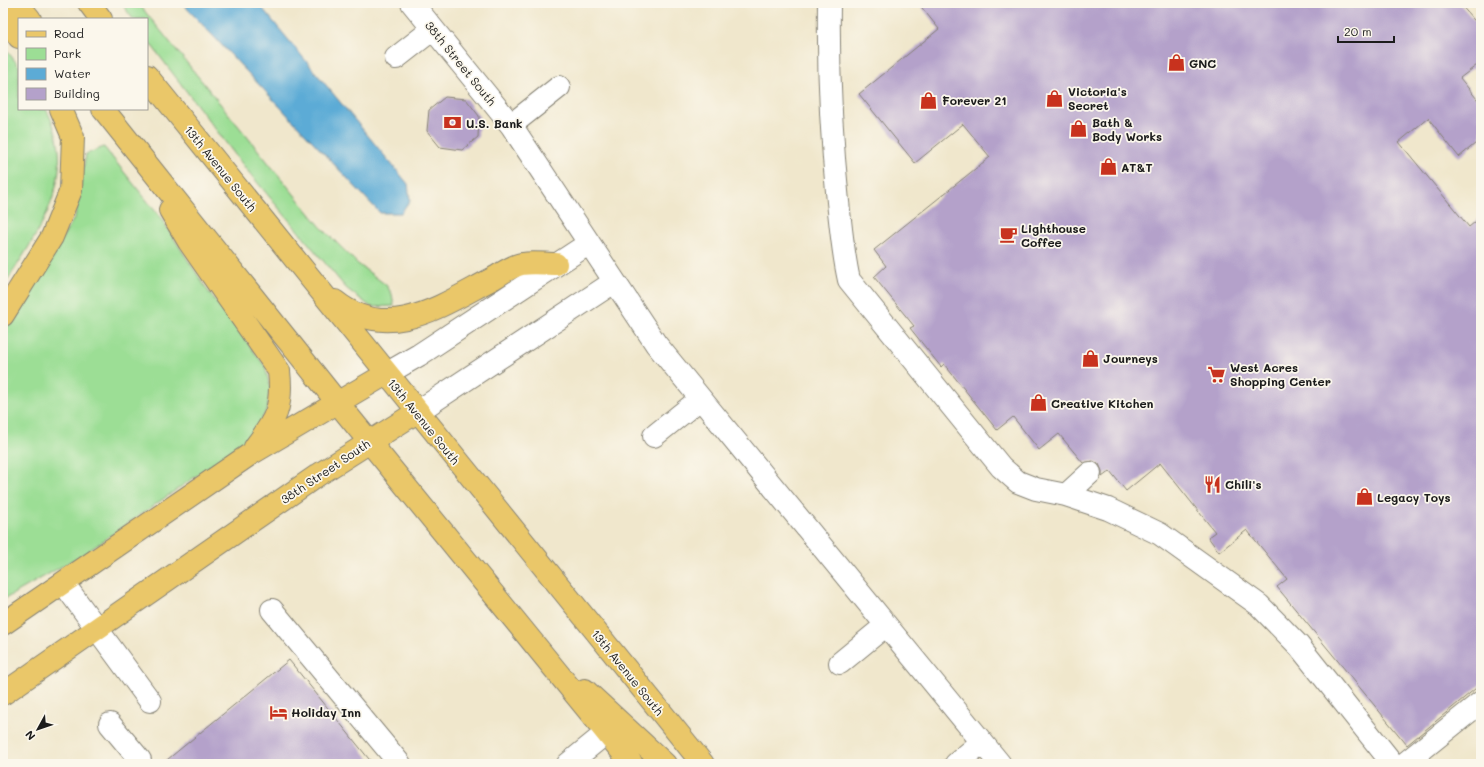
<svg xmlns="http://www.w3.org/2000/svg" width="1484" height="767" viewBox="0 0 1484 767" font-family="Mali,sans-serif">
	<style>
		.green { fill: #9cde95; stroke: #5c7d58 }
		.water { fill: #5cabd6; stroke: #3c6479 }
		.building { fill: #b4a1ca }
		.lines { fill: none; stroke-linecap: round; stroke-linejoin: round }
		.minor-casing { stroke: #868274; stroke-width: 24 }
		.major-casing { stroke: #868274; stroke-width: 24 }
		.highway-casing { stroke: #868274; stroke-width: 24 }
		.minor { stroke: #fff; stroke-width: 22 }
		.major { stroke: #eac769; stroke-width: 22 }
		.highway { stroke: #eac769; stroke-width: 22 }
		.labels { text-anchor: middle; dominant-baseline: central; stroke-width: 3.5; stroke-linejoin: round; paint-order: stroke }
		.street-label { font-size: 12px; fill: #1c1c1c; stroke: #fbf7ec }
		.poi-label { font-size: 12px; font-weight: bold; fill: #1c1c1c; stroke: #fbf7ec; text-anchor: start }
	</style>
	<rect width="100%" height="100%" fill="#fbf7ec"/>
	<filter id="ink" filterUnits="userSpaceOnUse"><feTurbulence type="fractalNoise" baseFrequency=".025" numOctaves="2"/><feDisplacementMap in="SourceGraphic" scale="8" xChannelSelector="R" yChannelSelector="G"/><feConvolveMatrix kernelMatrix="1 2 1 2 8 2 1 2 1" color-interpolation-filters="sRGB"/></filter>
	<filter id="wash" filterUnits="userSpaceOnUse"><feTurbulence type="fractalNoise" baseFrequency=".012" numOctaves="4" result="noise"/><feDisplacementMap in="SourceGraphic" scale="16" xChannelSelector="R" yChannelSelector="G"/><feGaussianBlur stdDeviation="0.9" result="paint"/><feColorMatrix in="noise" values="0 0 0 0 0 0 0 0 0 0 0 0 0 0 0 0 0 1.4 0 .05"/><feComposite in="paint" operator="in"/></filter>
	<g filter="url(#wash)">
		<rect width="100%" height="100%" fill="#f0e7cc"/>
		<path class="green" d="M121,3h17l182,223 38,38 28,21 6,9 2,12 -23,1 -25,-19 -100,-119 -85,-111 -14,-19v-20h-14z
			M3,46l16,20v43h27c36,66 -8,123 -43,178z
			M104,147l56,70 50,77 55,72 5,22 -3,21 -12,23 -17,15 -151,105 -84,48v-266l72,-117 11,-63z"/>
		<path class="water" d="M182,3h76l150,181 2,16 -9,13h-21z"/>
		<g id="blocks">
			<path class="building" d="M918,3h541l22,25v34l-21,16 21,26v35l-22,18 -31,-39 -29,24 70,85 12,-10v467l-74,61 -130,-158 10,-8 -40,-49 -28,22 -11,-15 7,-5 -55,-69 -34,28 -16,-20 -8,6v-6l-3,-7 -6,-3 -10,2 -24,-29 -20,16 -26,-33 -16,13 -53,-66 -3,3 -31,-39 4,-2 -40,-49 12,-11 -12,-16 116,-93 -27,-33 -48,39 -56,-69 80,-65z
				M445,97l21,2 13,17 -1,21 -16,13 -22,-3 -13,-16 2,-21z
				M289,660l84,104h-211z"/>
		</g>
	</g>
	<g filter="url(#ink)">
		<use href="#blocks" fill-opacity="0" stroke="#868274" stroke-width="1"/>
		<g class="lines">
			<defs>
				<path id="minor" d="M412,3l99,122 145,219 344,420
					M829,3c-1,67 2,132 9,199 3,26 5,52 11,78l152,187 17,15 18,7 30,6 42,14 52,25 99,71 40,41 94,118
					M396,58l37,-29
					M511,125l48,-38
					M386,374l33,-19 169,-111
					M417,412l197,-130
					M654,436l46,-37
					M1066,495l24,-22
					M64,584l86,117
					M272,610l128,154
					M840,663l45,-37
					M110,724l30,36
					M568,764l38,-31
					M956,764l26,-22
					M1404,764l77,-62"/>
				<path id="major" d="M17,3l13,16
					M89,3l12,16
					M147,76l556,688
					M103,109l234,293 295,362
					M170,210l19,32 90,129c4,36 -3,48 -24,76
					M335,301c53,43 107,4 157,-22 9,-5 21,-14 30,-15 11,-2 23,0 34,0
					M3,624l246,-169 137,-81
					M585,690l80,74
					M3,694l315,-219 99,-63"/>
				<path id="highway" d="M3,12l16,25
					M3,315l49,-78 19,-47 2,-53 -12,-28"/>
			</defs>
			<use href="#minor" class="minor-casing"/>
			<use href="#major" class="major-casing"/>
			<use href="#highway" class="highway-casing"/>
			<use href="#minor" class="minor"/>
			<use href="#major" class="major"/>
			<use href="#highway" class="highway"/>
		</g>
	</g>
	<defs>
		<symbol id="shop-bare" viewBox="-9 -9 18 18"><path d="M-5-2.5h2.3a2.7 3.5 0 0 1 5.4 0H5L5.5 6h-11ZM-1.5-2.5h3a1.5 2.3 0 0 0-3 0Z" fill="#c8321e" stroke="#fbf7ec" stroke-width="2.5" paint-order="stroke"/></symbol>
		<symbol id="bank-bare" viewBox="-9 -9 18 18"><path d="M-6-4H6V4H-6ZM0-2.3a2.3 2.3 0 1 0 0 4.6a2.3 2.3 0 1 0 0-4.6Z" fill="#c8321e" stroke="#fbf7ec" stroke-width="2.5" paint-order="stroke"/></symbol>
		<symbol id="cafe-bare" viewBox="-9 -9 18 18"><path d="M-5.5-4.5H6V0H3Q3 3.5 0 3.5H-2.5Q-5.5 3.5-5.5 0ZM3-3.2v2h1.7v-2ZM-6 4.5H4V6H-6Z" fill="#c8321e" stroke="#fbf7ec" stroke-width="2.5" paint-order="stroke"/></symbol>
		<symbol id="supermarket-bare" viewBox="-9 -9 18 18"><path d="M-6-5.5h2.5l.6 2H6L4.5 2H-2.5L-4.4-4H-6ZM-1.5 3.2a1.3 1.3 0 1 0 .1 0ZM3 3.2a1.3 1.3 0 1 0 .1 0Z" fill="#c8321e" stroke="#fbf7ec" stroke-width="2.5" paint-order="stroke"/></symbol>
		<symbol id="restaurant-bare" viewBox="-9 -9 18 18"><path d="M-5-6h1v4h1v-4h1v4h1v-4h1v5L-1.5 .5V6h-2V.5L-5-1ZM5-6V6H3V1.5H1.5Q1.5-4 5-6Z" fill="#c8321e" stroke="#fbf7ec" stroke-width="2.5" paint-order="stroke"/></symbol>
		<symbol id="hotel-bare" viewBox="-9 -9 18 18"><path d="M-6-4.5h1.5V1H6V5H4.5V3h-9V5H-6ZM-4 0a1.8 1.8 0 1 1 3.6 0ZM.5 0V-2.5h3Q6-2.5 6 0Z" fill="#c8321e" stroke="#fbf7ec" stroke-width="2.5" paint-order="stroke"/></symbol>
	</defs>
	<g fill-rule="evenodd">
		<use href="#shop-bare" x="1164" y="50" width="25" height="25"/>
		<use href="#shop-bare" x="1042" y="86" width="25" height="25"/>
		<use href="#shop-bare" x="916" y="88" width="25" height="25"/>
		<use href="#bank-bare" x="440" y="110" width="25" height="25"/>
		<use href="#shop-bare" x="1066" y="116" width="25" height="25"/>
		<use href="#shop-bare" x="1096" y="154" width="25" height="25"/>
		<use href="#cafe-bare" x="996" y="222" width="25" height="25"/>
		<use href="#shop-bare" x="1078" y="346" width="25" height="25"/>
		<use href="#supermarket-bare" x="1204" y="362" width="25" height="25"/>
		<use href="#shop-bare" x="1026" y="390" width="25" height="25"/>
		<use href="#restaurant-bare" x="1200" y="472" width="25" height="25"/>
		<use href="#shop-bare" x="1352" y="484" width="25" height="25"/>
		<use href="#hotel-bare" x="266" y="700" width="25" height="25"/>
	</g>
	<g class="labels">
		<g class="street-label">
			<text transform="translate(461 63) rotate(51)">38th Street South</text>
			<text transform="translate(221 168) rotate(51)">13th Avenue South</text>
			<text transform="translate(424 421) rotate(51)">13th Avenue South</text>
			<text transform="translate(325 471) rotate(-34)">38th Street South</text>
			<text transform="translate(628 672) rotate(51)">13th Avenue South</text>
		</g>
		<g class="poi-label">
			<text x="1189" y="63">GNC</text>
			<text x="1068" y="91">Victoria's<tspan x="1068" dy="14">Secret</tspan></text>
			<text x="942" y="100">Forever 21</text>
			<text x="1092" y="122">Bath &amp;<tspan x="1092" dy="14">Body Works</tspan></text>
			<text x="466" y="123">U.S. Bank</text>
			<text x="1121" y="167">AT&amp;T</text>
			<text x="1021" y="228">Lighthouse<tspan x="1021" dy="14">Coffee</tspan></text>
			<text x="1103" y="358">Journeys</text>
			<text x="1230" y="367">West Acres<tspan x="1230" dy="14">Shopping Center</tspan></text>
			<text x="1051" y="403">Creative Kitchen</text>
			<text x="1225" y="484">Chili's</text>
			<text x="1377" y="497">Legacy Toys</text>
			<text x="291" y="712">Holiday Inn</text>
		</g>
	</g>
	<rect width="1484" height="767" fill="none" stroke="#fbf7ec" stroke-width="16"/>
	<rect x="18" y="18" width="130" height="92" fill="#fbf7ec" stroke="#a29f99"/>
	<rect x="26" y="31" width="20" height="6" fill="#eac769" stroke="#a29f99"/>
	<text x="54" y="38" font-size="12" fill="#1c1c1c">Road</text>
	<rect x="26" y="48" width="20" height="12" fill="#9cde95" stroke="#a29f99"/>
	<text x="54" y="58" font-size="12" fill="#1c1c1c">Park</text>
	<rect x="26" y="68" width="20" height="12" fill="#5cabd6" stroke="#a29f99"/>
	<text x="54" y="78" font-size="12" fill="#1c1c1c">Water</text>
	<rect x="26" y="88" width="20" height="12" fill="#b4a1ca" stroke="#a29f99"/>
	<text x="54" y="98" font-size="12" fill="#1c1c1c">Building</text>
	<g transform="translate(38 729) rotate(230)" stroke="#fbf7ec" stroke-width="3" paint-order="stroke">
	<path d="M0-3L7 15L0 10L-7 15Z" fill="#1c1c1c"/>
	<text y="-6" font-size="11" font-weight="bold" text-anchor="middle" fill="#1c1c1c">N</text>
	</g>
	<path d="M1338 36v6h56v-6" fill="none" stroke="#1c1c1c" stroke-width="2"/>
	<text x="1344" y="36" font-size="12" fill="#1c1c1c" stroke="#fbf7ec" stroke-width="3" paint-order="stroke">20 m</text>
</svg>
